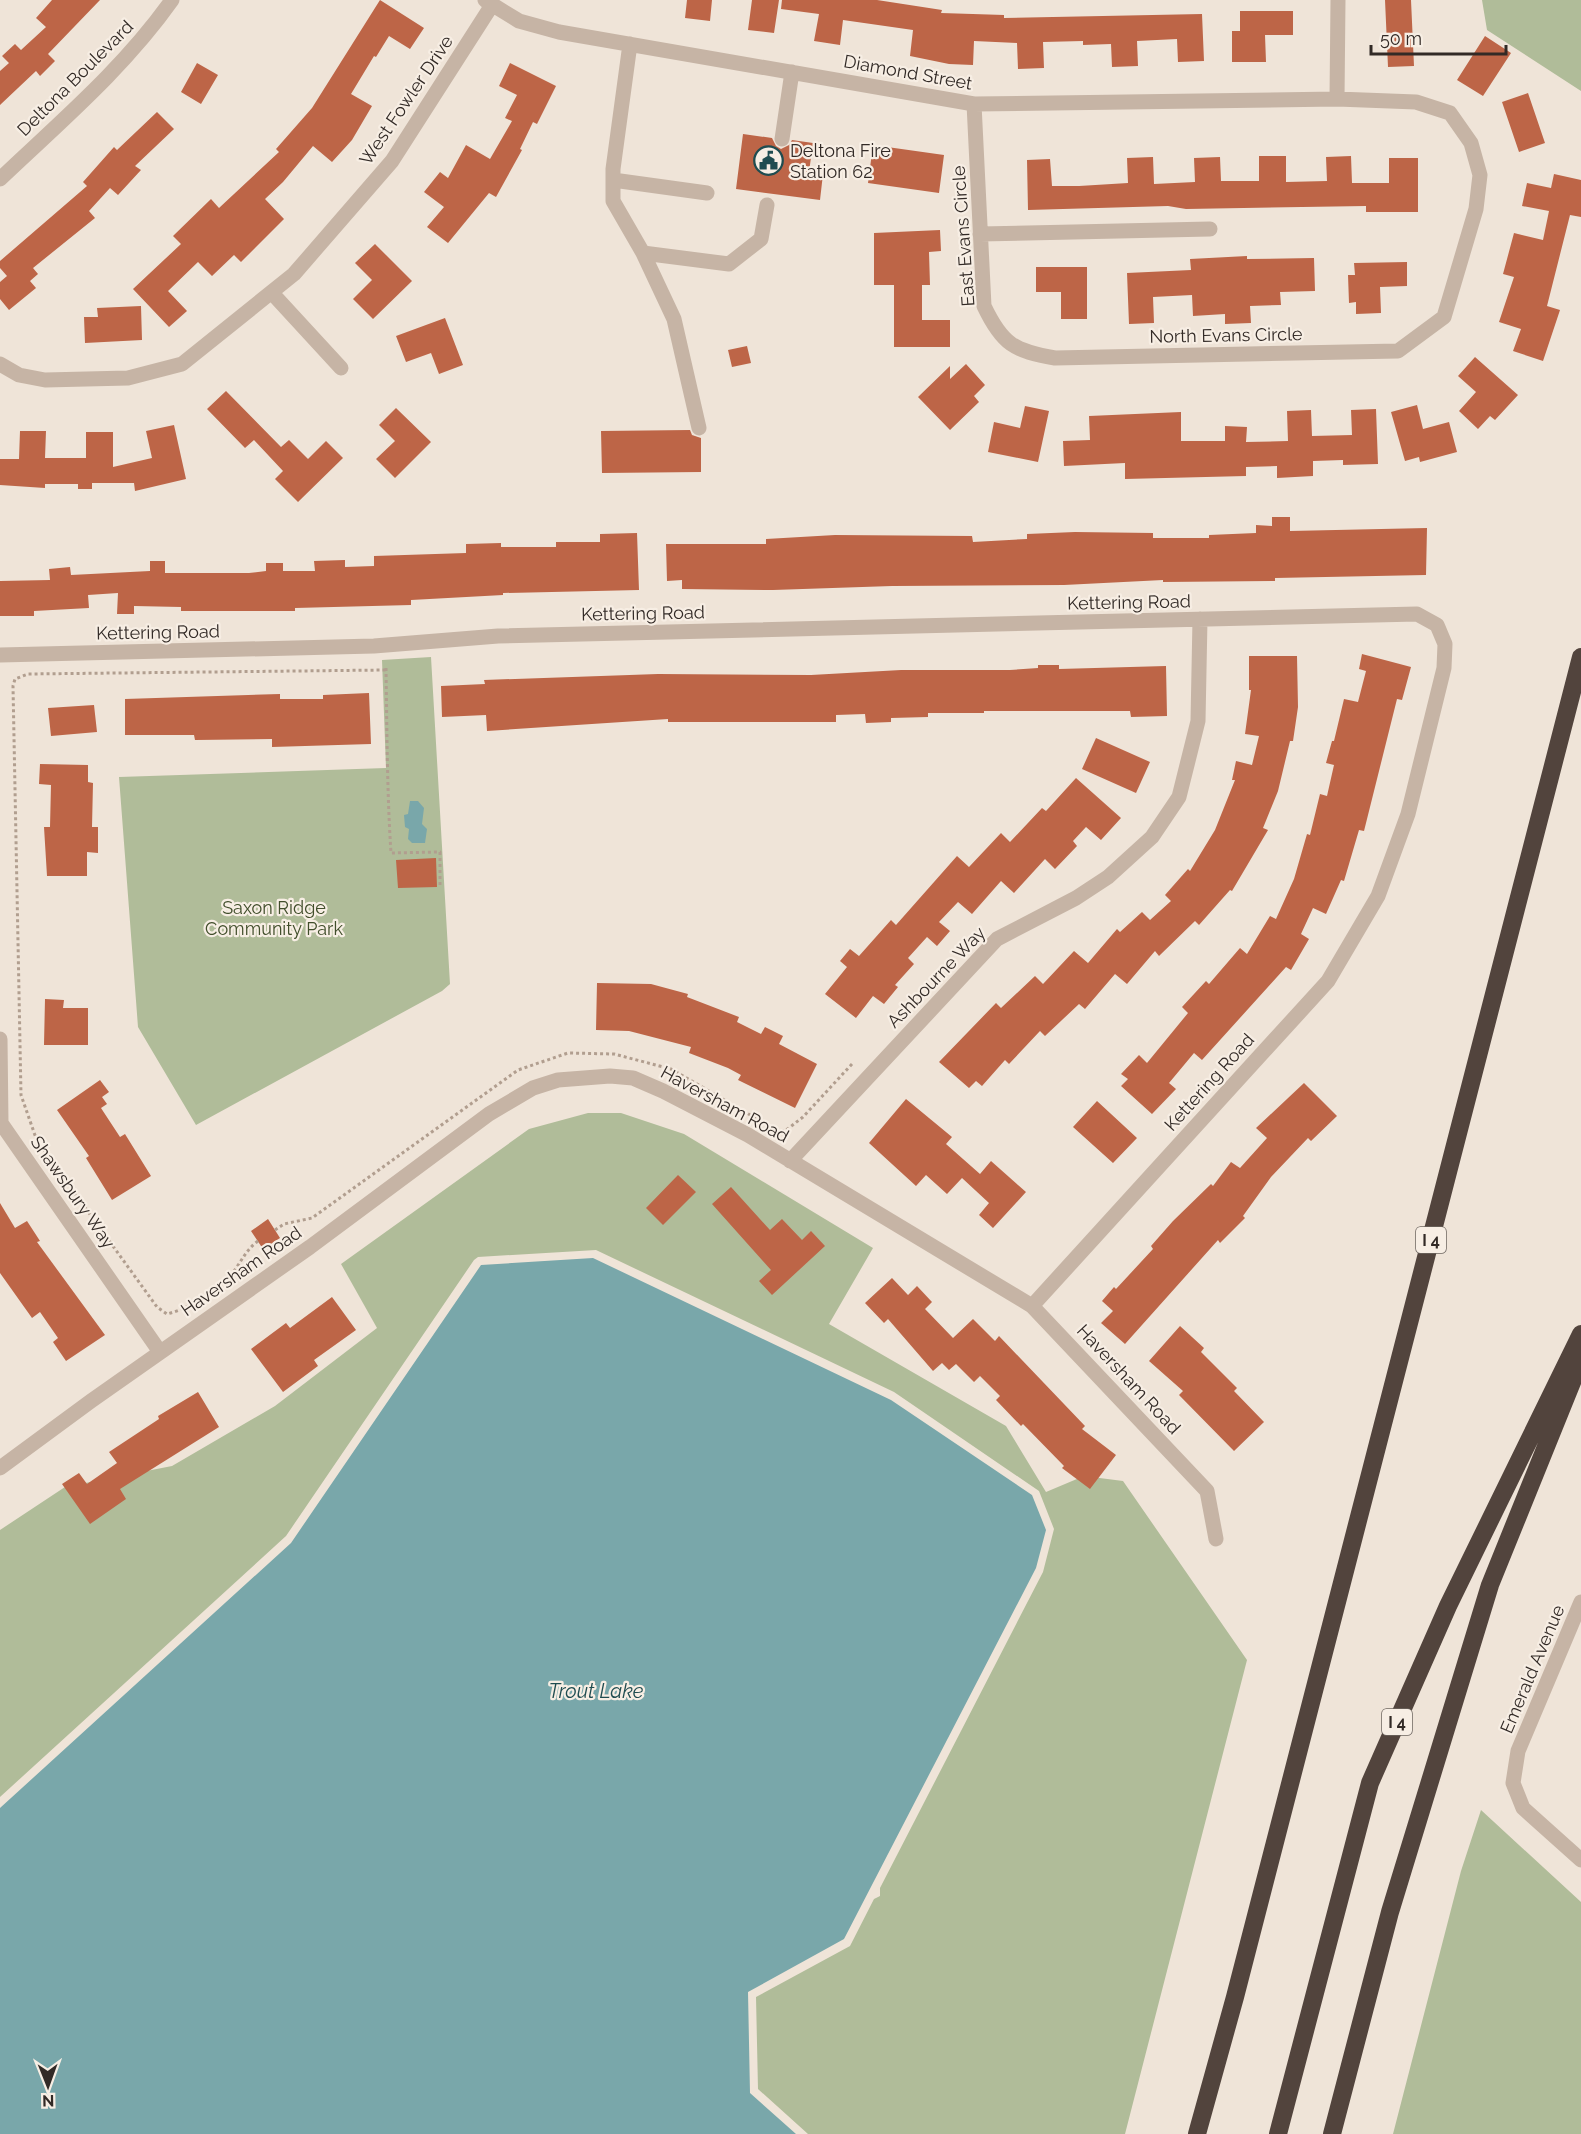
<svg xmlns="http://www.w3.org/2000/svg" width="1581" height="2134" viewBox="0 0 1581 2134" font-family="Raleway,sans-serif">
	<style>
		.green { fill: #b0bc99 }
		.water { fill: #79a7aa }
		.building { fill: #bd6547 }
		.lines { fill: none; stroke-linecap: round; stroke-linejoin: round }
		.path { stroke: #b19e8f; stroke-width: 3; stroke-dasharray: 3 3; stroke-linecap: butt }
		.minor { stroke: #c6b4a5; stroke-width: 15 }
		.highway { stroke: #52443d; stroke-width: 18 }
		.labels { text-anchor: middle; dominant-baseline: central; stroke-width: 4.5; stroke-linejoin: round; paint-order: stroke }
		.shield { fill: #f7eee4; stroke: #6d655f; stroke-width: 1.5 }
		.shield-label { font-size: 16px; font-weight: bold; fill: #322a26 }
		.street-label { font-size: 18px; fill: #322a26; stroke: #f7eee4 }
		.poi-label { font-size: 18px; fill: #322a26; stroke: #f7eee4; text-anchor: start }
		.park-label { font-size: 18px; fill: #414e2b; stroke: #f7eee4 }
		.water-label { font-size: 20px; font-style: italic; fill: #1f4c50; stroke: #f7eee4 }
	</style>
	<rect width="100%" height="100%" fill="#efe4d8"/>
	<path class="green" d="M1482,0h99v91l-94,-61z
		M431,657l19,327 -8,7 -246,134 -58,-98 -19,-250 267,-9 -4,-108z
		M588,1113h33l63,21 189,114 -44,76 177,102 40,66 38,-16 39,5 124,179 -122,474h-317l-50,-45 -2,-92 94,-51 24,-47 6,-3v-8l163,-316 11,-43 -15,-38 -145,-99 -298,-142 -118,7 -4,3 -188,276 -286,261v-267l65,-43 107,-21 103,-60 102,-78 -36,-64 188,-135z
		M1481,1810l100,92v232h-188l68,-263z"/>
	<path class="water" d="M410,801h8l6,7 -2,16 5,5 -2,14h-13l-4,-4 1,-10 -4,-2 -1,-12 4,-1z
		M593,1258l298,142 141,95 14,35 -10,38 -192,371 -96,53 2,101 46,41h-796v-326l291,-265 190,-278z"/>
	<path class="building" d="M52,0h48l-52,54 7,7 -15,15 -4,-5 -36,34v-34l9,-8 -7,-7 13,-12 6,6 25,-23 -10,-9z
		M380,0l44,28 -14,21 -21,-13 -13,21 -2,-1 -23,38 21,12 -20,34 -20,22 -19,-16 -30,36 -18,17 19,20 -43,43 -7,-7 -22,21 -14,-14 -30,29 19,20 -18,16 -36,-38 48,-45 -8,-8 38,-37 8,9 60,-56 -3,-3 36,-41z
		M687,0h25l-2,21 -25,-3z
		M752,0h27l-5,33 -26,-3z
		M782,0h95l65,10 -1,3 63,2v3l198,-4 2,47 -26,1 -1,-23 -40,2 1,25 -26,1 -1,-23 -28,1v-4l-40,1 1,26 -26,1 -1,-26 -43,-2 -1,24 -24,-1 -39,-8 3,-26 -70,-10 -3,25 -26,-4 5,-27 -38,-5z
		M1385,0h26l3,66 -26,1z
		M1240,11h53v24h-28l1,27h-34v-31h8z
		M1485,36l26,17 -28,43 -26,-16z
		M197,63l21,12 -17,29 -20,-12z
		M510,63l46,23 -19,38 -4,-2 -13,27 2,1 -26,47 -7,-4 -41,50 -21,-16 17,-20 -20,-15 16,-20 8,6 18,-33 24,14 22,-38 -7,-3 12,-23 -18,-9z
		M1528,93l17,50 -26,9 -17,-50z
		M157,112l17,17 -39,37 6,4 -23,25 -8,-7 -21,23 6,7 -62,50 5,6 -8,7 6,7 -27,22 -9,-11v-17l7,-6 -7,-8v-7l87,-75 -4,-4 31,-35 3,3z
		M743,134l29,4 4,8 5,3 8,-4 3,-5 21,3 -4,29 14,2 -3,26 -84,-11z
		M873,145l71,10 -5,38 -71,-10z
		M1259,156h27v26l41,-1 -1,-24 25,-1 1,27h37v-25h29v54h-52v-6l-180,3 -18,-3 -140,4 -1,-50 23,-1 2,27h27l49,-3 -1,-25 26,-1 1,27 41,-2 -1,-24 26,-1 1,24h38z
		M1554,174l27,6v37l-11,-2 -23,91 13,4 -17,51 -30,-10 8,-22 -22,-7 15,-45 -11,-3 11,-41 29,7 6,-29 -27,-5 5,-23 24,5z
		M940,230l1,21 -12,1 1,33h-8v35h28v27h-56v-62h-20v-52z
		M375,244l37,37 -39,38 -20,-20 19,-19 -17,-17z
		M1247,256v3l67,-1 1,33 -35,1 1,13 -31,1 1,17 -26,1v-10l-32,2 -1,-21 -39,2 1,26 -25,1 -2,-51 64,-3 -1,-11z
		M1407,262v24l-27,1 1,26 -25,1v-12l-7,1 -1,-28h7l-1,-12z
		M1036,267h51v52h-26v-27h-25z
		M141,306l1,34 -57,3 -1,-26h14l-1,-9z
		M445,318l18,47 -24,9 -8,-21 -25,9 -10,-26z
		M747,346l4,17 -19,4 -4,-17z
		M1475,357l43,38 -23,25 -5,-4 -12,13 -19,-18 17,-19 -18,-16z
		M966,364l19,21 -11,11 5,6 -29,28 -32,-33 32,-31v13z
		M226,391l55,56 8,-7 19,19 18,-18 17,17 -45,44 -23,-23 8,-8 -29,-31 -9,8 -38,-39z
		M1417,405l6,24 26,-7 8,30 -37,10 -1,-5 -14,4 -14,-49z
		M1025,406l24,5 -11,51 -50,-10 6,-30 26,6z
		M396,408l35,34 -36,36 -19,-19 19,-18 -16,-16z
		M1376,409l2,55 -35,1v-5l-30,1v15l-36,2v-12l-31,1v9l-121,3v-16l-61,3 -1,-25 27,-1 -1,-24 92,-4v29h44v-15l22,1 -1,15 42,-1 -1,-30 24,-1 1,26 40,-1 -1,-25z
		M174,425l12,54 -51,12 -1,-8h-42v6h-14v-5h-33v4l-45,-3v-26h19l1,-28h26l-1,27h41v-26h27v35l39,-9 -6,-27z
		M690,430l2,5 9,3v34l-99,1 -1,-42z
		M1272,517h18v14l137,-3 -1,47 -151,3v3l-112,1v-2l-99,5 -172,1 -119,4 -91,-1v-9l-15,1 -1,-37h100v-5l69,-4 137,1 1,6 54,-3v-5l48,-2 78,1v5h56v-3l47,-2v-8l16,1z
		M637,533l2,57 -136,3v2l-92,5v5l-116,3v3h-114v-4l-47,-1v8h-17l1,-21 -30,2 1,13 -55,3v5h-34v-35l50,-1 -1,-11 21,-2 1,8 79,-4v-10h15v12h84l17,-2v-8h17v8h32l-1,-10 31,-1v7l29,-1v-10l92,-3v-9l35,-1v4h55v-5h44v-8z
		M1362,654l49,13 -9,33 -5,-1 -33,132 -5,-1 -15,51 -3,-1 -15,34 -13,-6 -12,26 8,5 -18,31 -5,-3 -84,93 -8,-7 -25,30 7,6 -24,25 -31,-28 7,-7 -7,-5 18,-19 8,8 41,-50 -6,-6 24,-26 3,3 31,-36 7,6 23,-38 6,3 18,-40 13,-45 3,1 10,-41 7,2 7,-31 -8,-2 6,-22h2l10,-42 14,3 8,-31 -7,-2z
		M1249,656h48l1,51 -5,34h-3l-12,50 -15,37 5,2 -36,61 -2,-1 -31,35 -4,-4 -36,35 -4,-5 -28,33 -12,-10 -30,35 -6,-5 -34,32 -5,-5 -31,33 -4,-4 -23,26 -6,-5 -7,7 -30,-26 57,-59 5,5 34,-32 8,8 31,-33 14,12 29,-34 3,3 22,-20 8,8 21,-19 -6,-6 23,-26 2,2 25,-41 20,-50h-3l4,-19 16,4 7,-29 -14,-2 6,-44h-2z
		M1038,665h21v4l107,-3 1,50 -36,1 -1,-6h-146v2h-56v4l-37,1v4l-25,1 -1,-9 -29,1v7h-168v-3l-181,12 -1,-16 -44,2 -1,-31 44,-2 -1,-4 174,-6 153,1 90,-5h109l28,-2z
		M369,693l2,51 -99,3v-8l-77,1 -1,-5h-69v-36l155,-5v5h43v-4z
		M94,705l3,27 -46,4 -3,-28z
		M1096,738l54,24 -14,31 -54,-24z
		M40,764l48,1v17l5,1 -1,44h6v26l-11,-1v24h-40l-3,-49h6l1,-42 -12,-1z
		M1076,778l45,40 -20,22 -15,-13 -13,14 4,5 -22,23 -10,-10 -31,34 -13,-12 -29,33 -14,-12 -19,20 11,9 -13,15 -10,-9 -19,21 6,6 -19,21 3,2 -14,17 -11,-8 -17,22 -31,-24 22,-27 -7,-6 10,-12 9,7 32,-36 5,5 61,-69 12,11 32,-34 9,9 32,-34 4,3z
		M436,858l1,29 -39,1 -2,-28z
		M597,983l54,1 37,10 -1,3 52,20 -2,5 24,12 4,-7 18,9 -4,8 38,20 -22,44 -57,-28 3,-5 -13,-7 -39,-15 2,-6 -62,-16 -33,-1z
		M45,999l19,1 -1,8h25v37h-44z
		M100,1080l9,12 -7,5 5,7 -6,4 19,29 5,-3 26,42 -39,24 -26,-42 3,-2 -32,-46z
		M1304,1083l33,33 -26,25 -3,-3 -37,39 -28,39 2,2 -25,25 -2,-3 -93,104 -24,-21 12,-12 -11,-10 12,-14 2,2 37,-40 -2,-3 22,-25 38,-37 2,2 18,-24 9,6 27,-30 -11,-10z
		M906,1099l46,38 -6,7 34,30 11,-13 35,31 -33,36 -14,-13 10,-12 -27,-25 -15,16 -21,-19 -10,11 -47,-43z
		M1097,1101l40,37 -24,25 -40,-36z
		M678,1175l18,17 -33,33 -17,-17z
		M731,1187l39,43 12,-11 20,21 9,-9 14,15 -53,49 -13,-14 12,-11 -59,-66z
		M0,1203l15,25 12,-7 13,20 -3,1 68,93 -39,26 -13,-19 5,-4 -18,-26 -8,6 -32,-45z
		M268,1219l12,19 -17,11 -12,-18z
		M892,1278l16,17 9,-9 15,16 -7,7 28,29 20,-19 22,22 4,-5 86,90 -3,3 34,26 -26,34 -28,-21 2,-2 -41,-42 -2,2 -25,-26 4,-4 -20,-20 -6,6 -18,-18 -7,6 -7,-7 -9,8 -45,-52 -4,4 -19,-20z
		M332,1297l24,33 -42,30 4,6 -35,26 -32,-43 35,-26 4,5z
		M1180,1326l24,22 -3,4 36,36 -3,3 30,31 -30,29 -55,-56 4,-4 -34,-30z
		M198,1392l21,35 -99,62 6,10 -36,25 -28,-40 17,-11 8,11 30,-21 -8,-11 50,-33 -1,-3z"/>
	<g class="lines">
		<path class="path" d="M386,668c1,62 1,124 5,185l49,-1v33
			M775,1130l10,1 18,-14 49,-53
			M275,1230l9,-6 28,-6 206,-148 50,-17 46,1 57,15 86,50
			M258,1241c-11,8 -16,19 -24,30 -15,19 -43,37 -67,43l-10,-7 -120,-166 -16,-46 -8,-409 2,-7 13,-5 358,-4"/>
		<path class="minor" d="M485,0l34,21 40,11 415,72 363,-5 79,3 34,11 21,30 9,32 -4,34 -32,108 -46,34 -343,7c-41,-7 -53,-14 -71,-52l-10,-202
			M630,44l-17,125v32l30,52 86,11 32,-25 6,-34
			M1337,99l1,-99
			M782,139l10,-67
			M0,179c60,-57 124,-111 172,-179
			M613,180l94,13
			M980,234l230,-5
			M643,253l31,66 25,109
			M272,293l69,75
			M0,364l19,11 26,5 83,-2 54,-14 112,-90 98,-113 100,-156
			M0,655l374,-9 124,-10 919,-22 20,11 8,19 -1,24 -36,146 -30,82 -50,85 -296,325
			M0,1039l1,84 159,229
			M790,1161l207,-222 79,-41 32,-21 44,-40 27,-40 19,-76 2,-102
			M0,1468l91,-67 219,-154 179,-133 44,-26 25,-8 52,-4 23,2 30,13 85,44 284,171 175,185 9,48
			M1581,1602l-63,149 -5,32 10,25 58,52"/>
		<path class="highway" d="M1197,2134l38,-137 346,-1340
			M1278,2134l92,-351 78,-177 133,-272
			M1332,2134l58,-222 100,-327 91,-225"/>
	</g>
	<defs>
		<symbol id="civic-ring" viewBox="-11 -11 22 22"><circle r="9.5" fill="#f7eee4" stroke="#1f4c50" stroke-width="1.5"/><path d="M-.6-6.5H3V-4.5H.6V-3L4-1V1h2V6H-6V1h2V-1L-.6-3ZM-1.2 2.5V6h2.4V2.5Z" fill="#1f4c50"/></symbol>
	</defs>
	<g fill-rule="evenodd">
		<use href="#civic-ring" x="752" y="144" width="33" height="33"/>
	</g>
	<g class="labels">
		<g class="shield">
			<rect x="1416" y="1227" width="30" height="26" rx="4.5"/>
			<rect x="1382" y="1709" width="30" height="26" rx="4.5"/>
		</g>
		<g class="shield-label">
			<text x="1431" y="1240">I 4</text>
			<text x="1397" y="1722">I 4</text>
		</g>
		<g class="street-label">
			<text transform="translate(908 72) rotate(10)">Diamond Street</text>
			<text transform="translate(75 78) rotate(-45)">Deltona Boulevard</text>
			<text transform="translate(406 100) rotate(-56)">West Fowler Drive</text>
			<text transform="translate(963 236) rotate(-94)">East Evans Circle</text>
			<text transform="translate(1226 335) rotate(-1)">North Evans Circle</text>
			<text transform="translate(1129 602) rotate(-1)">Kettering Road</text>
			<text transform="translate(643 613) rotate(-1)">Kettering Road</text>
			<text transform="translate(158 632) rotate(-1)">Kettering Road</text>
			<text transform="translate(936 977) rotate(-46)">Ashbourne Way</text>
			<text transform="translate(1209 1082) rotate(-48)">Kettering Road</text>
			<text transform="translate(725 1104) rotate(28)">Haversham Road</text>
			<text transform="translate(73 1192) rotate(55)">Shawsbury Way</text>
			<text transform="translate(241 1271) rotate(-35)">Haversham Road</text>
			<text transform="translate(1129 1379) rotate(47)">Haversham Road</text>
			<text transform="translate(1532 1669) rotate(-67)">Emerald Avenue</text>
		</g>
		<g class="poi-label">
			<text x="790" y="150">Deltona Fire<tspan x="790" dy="21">Station 62</tspan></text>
		</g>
		<g class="park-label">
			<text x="274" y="907">Saxon Ridge<tspan x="274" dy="21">Community Park</tspan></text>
		</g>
		<g class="water-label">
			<text x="596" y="1691">Trout Lake</text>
		</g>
	</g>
	<g transform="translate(48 2086) rotate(179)" stroke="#f7eee4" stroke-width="4.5" paint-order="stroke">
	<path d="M0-4.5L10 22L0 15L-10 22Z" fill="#322a26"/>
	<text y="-9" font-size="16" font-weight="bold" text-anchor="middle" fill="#322a26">N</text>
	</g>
	<path d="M1371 45v9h135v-9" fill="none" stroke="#322a26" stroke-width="3"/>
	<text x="1380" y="45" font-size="18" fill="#322a26" stroke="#f7eee4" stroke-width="4.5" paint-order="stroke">50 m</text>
</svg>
